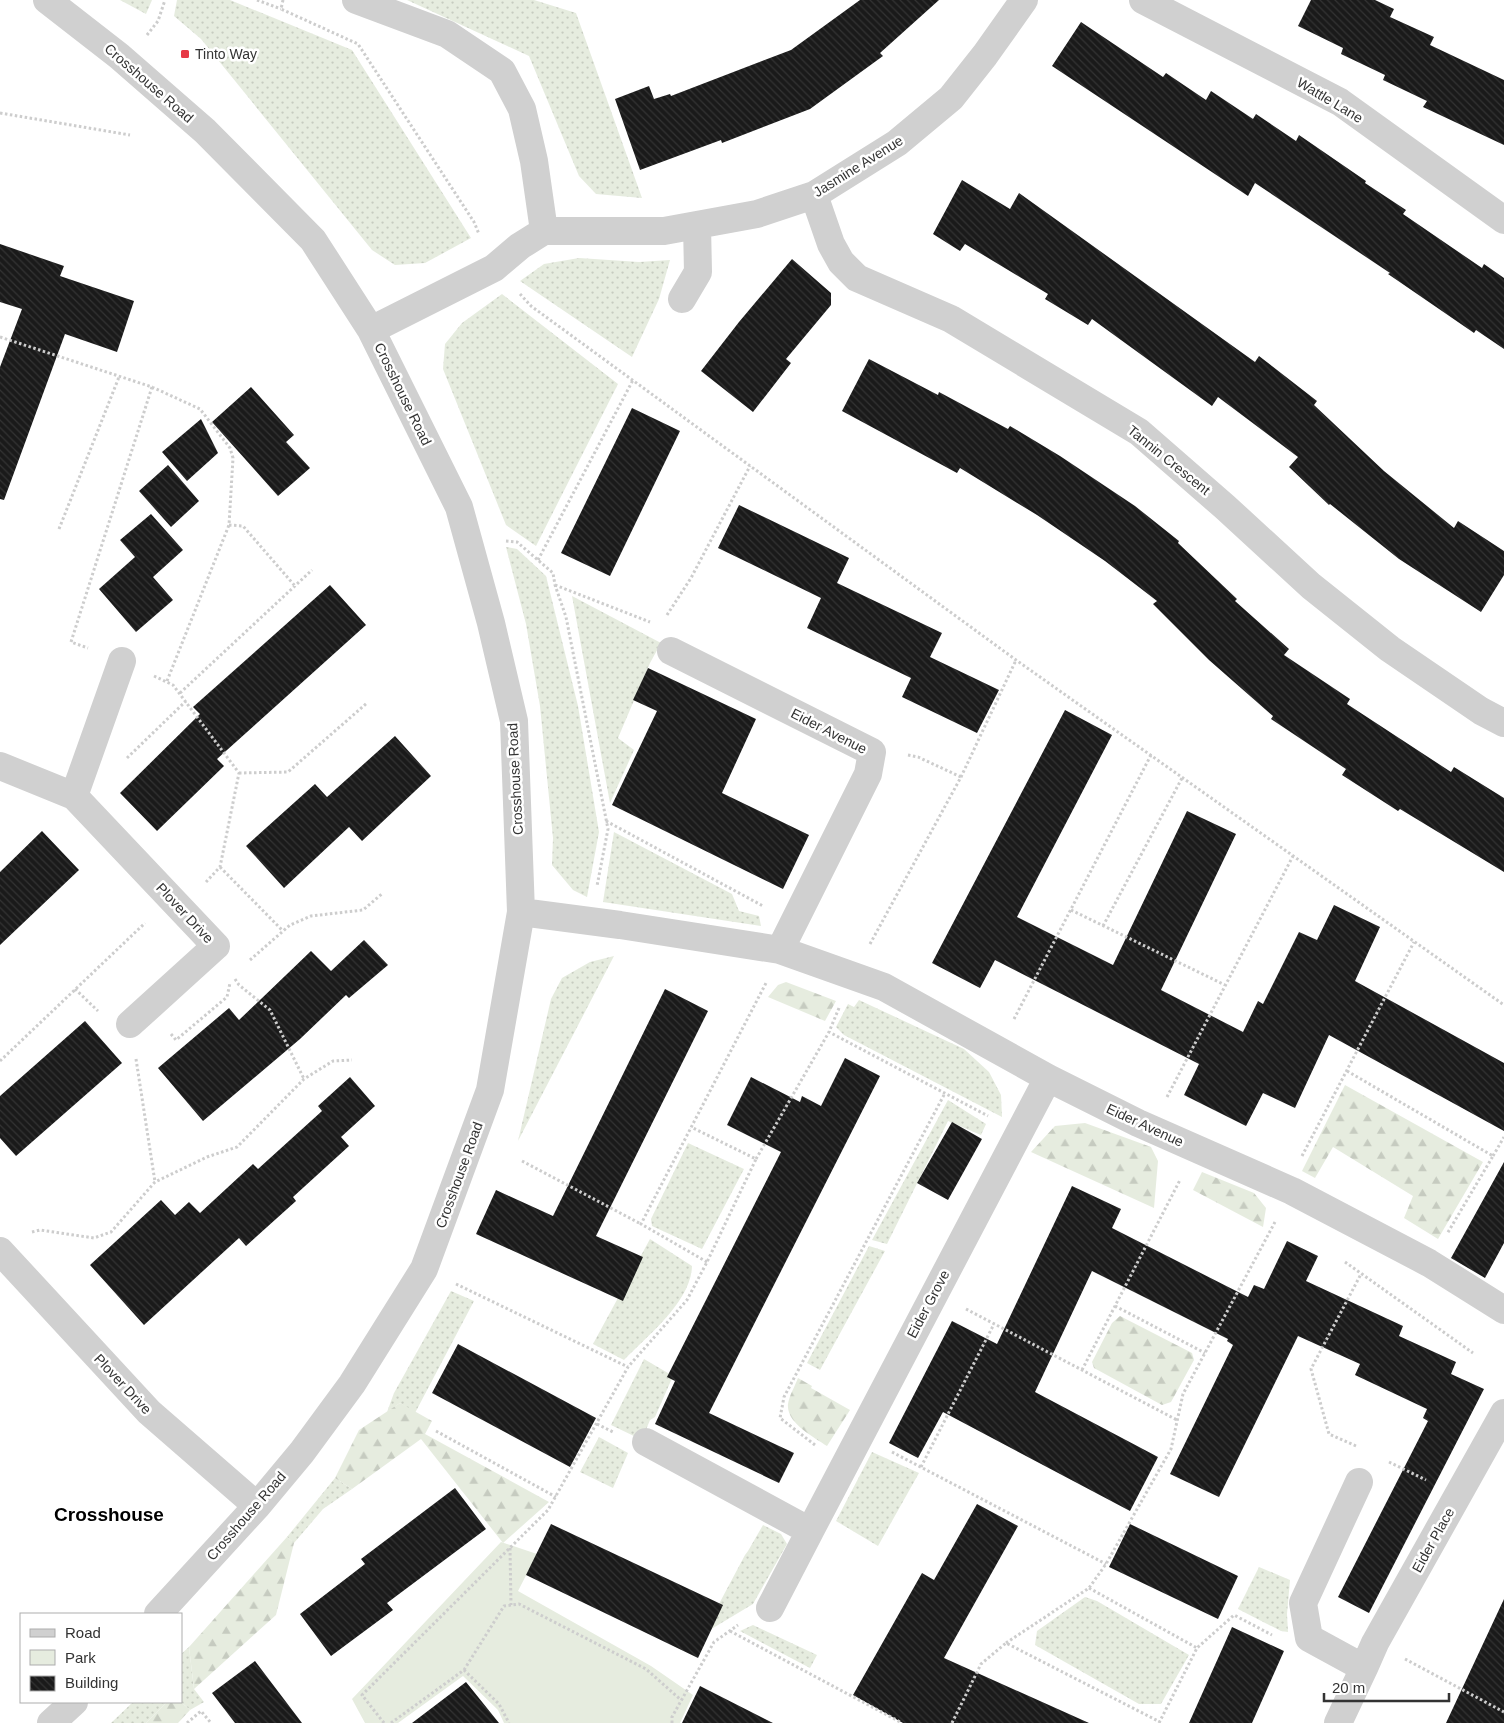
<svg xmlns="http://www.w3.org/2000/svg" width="1504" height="1723" viewBox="0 0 1504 1723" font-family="Helvetica,sans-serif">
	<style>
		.grass { fill: url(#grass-dots) }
		.forest { fill: url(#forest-firs) }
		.park { fill: #e6ecdf }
		.building { fill: url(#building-back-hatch) }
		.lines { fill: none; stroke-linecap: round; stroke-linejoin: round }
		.path { stroke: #cdcdcd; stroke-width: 3; stroke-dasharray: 2.5 2.5; stroke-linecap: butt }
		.minor { stroke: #d0d0d0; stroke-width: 28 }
		.poi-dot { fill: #e63946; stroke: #fff; stroke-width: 2 }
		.labels { text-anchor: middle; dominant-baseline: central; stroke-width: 5; stroke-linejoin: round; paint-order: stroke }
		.poi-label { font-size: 14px; fill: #333; stroke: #fff; text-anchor: start }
		.street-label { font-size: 14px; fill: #333; stroke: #fff }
		.district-label { font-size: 19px; font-weight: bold; fill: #000; stroke: #fff }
	</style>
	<defs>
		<pattern id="grass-dots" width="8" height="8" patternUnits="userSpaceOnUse" patternTransform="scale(1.25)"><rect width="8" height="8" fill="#e6ecdf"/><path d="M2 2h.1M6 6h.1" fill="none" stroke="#c6cbc0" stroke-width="1.8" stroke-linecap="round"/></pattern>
		<pattern id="forest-firs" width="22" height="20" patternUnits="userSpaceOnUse" patternTransform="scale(1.25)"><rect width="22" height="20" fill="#e6ecdf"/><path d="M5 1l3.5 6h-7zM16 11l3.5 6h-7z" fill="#c6cbc0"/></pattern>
		<pattern id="building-back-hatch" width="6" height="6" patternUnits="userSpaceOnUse" patternTransform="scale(1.25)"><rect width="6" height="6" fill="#1a1a1a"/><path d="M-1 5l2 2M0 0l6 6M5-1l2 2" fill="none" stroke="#333"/></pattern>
	</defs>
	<rect width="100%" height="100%" fill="#fff"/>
	<path class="grass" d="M120,0h32l-6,14z
		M177,0h53l122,50 119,188 -46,25 -30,2 -23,-15 -171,-211 -27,-23z
		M407,0h127l42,13 66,185 -46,-4 -17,-18 -50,-120z
		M579,258l60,4 31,-2 -11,39 -27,58 -112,-76 24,-17z
		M502,294l116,90 -82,162 -30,-21 -63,-156 2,-25 17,-21z
		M506,547l11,2 29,27 32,130 21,126 -12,65 -14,-7 -21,-25 1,-27 -13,-132 -14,-82z
		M572,596l89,47 -11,20 -32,75 16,12 -24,53z
		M614,832l118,62 7,17 20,5 2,10 -158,-24z
		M614,956l-96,185 33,-142 11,-21 28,-16z
		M859,1000l105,49 25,23 12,23 1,22 -158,-82 -8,-8 12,-23 6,3z
		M948,1100l38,24 -5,11 -33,-14 -61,123 -15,-4z
		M688,1143l56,26 -42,80 -50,-23 -1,-7z
		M650,1239l42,27c-1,36 -45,70 -68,94l-31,-16z
		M869,1246l16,5 -65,119 -13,-7z
		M451,1291l23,10 -59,112 -15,-10 -13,9 7,-19z
		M644,1359l29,17 -18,41 -5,3 -7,17h-7l-25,-12z
		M599,1437l29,16 -15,35 -33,-16z
		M872,1452l47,21 -41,73 -42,-25z
		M335,1478l17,11 -29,20 -29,34 -7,-6z
		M763,1525l18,9 6,10 -34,60 -50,30 42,-79 3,-4z
		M1259,1567l31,13 -3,34 1,18 -7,-1 -43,-22z
		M1085,1597l12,4 92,54 -28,49h-22l-104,-59 2,-14z
		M753,1625l64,30 -7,13 -70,-37z
		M189,1647l5,42 10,13 -14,8 -9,-8v-48z
		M133,1702h34l-21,21h-35z"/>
	<path class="forest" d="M786,982l50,19 -11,20 -57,-24 10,-12z
		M1345,1085l138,77 -45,77 -34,-21 9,-22 -80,-49 -18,31 -13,-7z
		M1085,1123l66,24 7,14 -4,47 -123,-56 24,-26z
		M1202,1172l52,21 12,15 -3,19 -70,-37z
		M1120,1316l72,37 2,7 -23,42 -9,3 -68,-37 -2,-6 20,-39z
		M798,1378l14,8 -1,2 39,22 -23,36c-13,-9 -41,-23 -39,-42 1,-8 7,-18 10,-26z
		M400,1403l32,18 -7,13 124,68 -46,41 -82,-104 -69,50 -17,-11 24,-48z
		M287,1537l7,6 -18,72 -82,74 -5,-42z
		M167,1702h14l9,8 -12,13h-32z"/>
	<path class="park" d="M501,1542l36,12 -19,37 133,75 42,29 -13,28h-176l-6,-13 -35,-34 -65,47h-33l-13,-24z"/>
	<path class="building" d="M860,0h79l-59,53 3,3 -73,53 -88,34 -1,-3 -81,30 -25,-71 34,-13 5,13 16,-5 1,2 120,-46z
		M1311,0h64l19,9 -4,8 44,20 -4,8 74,35v65l-81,-38 4,-6 -44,-21 2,-5 -44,-21 2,-6 -45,-22z
		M1081,22l82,55 3,-4 40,27 5,-9 42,28 3,-5 40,27 3,-6 67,46 -1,2 41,27 -3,4 79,54 2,-4 20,14v71l-28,-19 -2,3 -86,-59 2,-1 -135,-90 -7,13 -196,-130z
		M962,180l48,29 9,-16 236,169 4,-6 58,45 -3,4 70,66 70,57 4,-7 46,30v24l-23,37 -82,-53 -69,-55 -1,1 -40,-38 9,-10 -80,-60 -6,9 -120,-87 -4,6 -43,-26 3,-5 -83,-50 -5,7 -27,-17z
		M0,244l64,22 -4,10 74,25 -17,51 -52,-18 -61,166 -4,-1v-132l22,-58 -22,-7z
		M792,259l39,34v12l-45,54 5,4 -38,49 -52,-41 38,-49z
		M869,359l69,36 1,-3 69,37 2,-3 50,30 75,50 44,35 -1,2 59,56 -2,2 54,48 -5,6 66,44 -3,5 104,68 3,-5 50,31v74l-104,-63 -2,2 -56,-36 4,-6 -75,-50 2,-3 -64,-56 -56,-56 4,-3 -52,-40 -68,-46 -77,-47 -3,5 -115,-62z
		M251,387l43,48 -8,7 24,26 -32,28 -66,-74z
		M632,408l48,23 -70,145 -49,-23z
		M201,419l17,34 -31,28 -25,-29z
		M168,465l31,36 -28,26 -32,-36z
		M739,505l110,53 -12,25 105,50 -12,24 69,33 -22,43 -75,-36 9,-19 -104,-50 14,-30 -103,-50z
		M151,514l32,36 -30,27 20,23 -37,32 -37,-43 36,-32 -15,-17z
		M330,585l36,40 -149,134 7,7 -67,65 -37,-38 80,-79 -7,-7z
		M648,668l108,51 -34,74 87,42 -26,54 -171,-84 45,-94 -24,-11z
		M1065,710l47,25 -95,182 96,48 74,-154 49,23 -75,156 82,42 15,-31 5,3 36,-72 18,8 17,-35 46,22 -25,54 149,82v68l-175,-96 -34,73 -32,-15 -17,33 -62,-31 15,-31 -204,-104 -15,28 -48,-25z
		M395,736l36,40 -69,65 -13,-14 -65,61 -38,-42 69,-62 12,13z
		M42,831l37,39 -79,75v-73z
		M364,940l24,25 -39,33 -3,-3 -46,44 -97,82 -45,-53 71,-60 10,12 72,-69 20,20z
		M665,989l43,22 -112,225 47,21 -20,44 -147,-67 20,-44 57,26z
		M85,1021l37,42 -106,93 -16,-18v-42z
		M845,1058l35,18 -171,337 85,40 -15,30 -124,-59 20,-43 -8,-4 114,-225 -54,-27 24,-48 49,25 2,-6 19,10z
		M350,1077l25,29 -34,31 8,9 -56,51 3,4 -50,45 -7,-8 -95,87 -54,-60 71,-65 14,15 14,-13 11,11 53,-49 5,5 64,-58 -4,-5z
		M952,1122l30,17 -34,61 -31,-17z
		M1504,1162v81l-19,35 -34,-20z
		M1072,1186l49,23 -9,19 136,69 6,-12 10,4 23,-48 31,15 -12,25 97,45 -4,10 57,26 -5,12 33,15 -115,224 -31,-16 90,-176 -5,-3 4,-9 -72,-34 5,-11 -62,-28 -79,161 -49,-23 63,-129 -6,-4 1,-2 -136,-68 -57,121 123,65 -28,54 -187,-99 -25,46 -29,-15 63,-122 45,23z
		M458,1344l138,74 -26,49 -138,-74z
		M455,1488l31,41 -99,74 6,7 -62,46 -31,-42 65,-50 -4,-5z
		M977,1504l41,22 -74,132 145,65h-186l-50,-28 69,-122 12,7z
		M551,1524l172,81 -25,53 -172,-83z
		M1130,1524l108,52 -20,43 -109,-52z
		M1504,1599v124h-58z
		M1232,1627l52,24 -32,72h-63z
		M255,1661l47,62h-67l-23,-30z
		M466,1682l33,41h-87z
		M700,1686l73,37h-91z"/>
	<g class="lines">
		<path class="path" d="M257,0l24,9
			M283,0l-2,9 77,35 116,178 5,12
			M147,35l11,-14 7,-21
			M0,113l130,22
			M520,294l11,12 485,354 488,345
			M0,337l152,50 -81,255 17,6
			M152,387l48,22 30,39 3,10 -4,67 -62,156
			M229,525l14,1 52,60
			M59,529l60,-152
			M506,541l11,1 36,31 2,12 11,32 42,212 -11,57
			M538,560l95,-180
			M555,585l95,37
			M667,615l24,-37 59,-112
			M154,676l19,9 66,88 -19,94 -14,15
			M180,693l132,-123
			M908,755l10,2 43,20
			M127,758l59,-57
			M239,773l49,-1 79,-69
			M606,821l157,85
			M220,867l63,64
			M1071,910l154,75
			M1103,926l79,-148
			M870,944l91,-167 55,-117
			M250,960l40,-35 21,-9 52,-6 20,-17
			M235,979l4,6 31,25 34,69
			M75,989l23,22
			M839,1008l-10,24 159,84
			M1014,1019l137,-264
			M171,1034l5,6 51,-43 3,-14
			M136,1059l19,123
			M0,1061l145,-138
			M1347,1071l146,85 -46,78
			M1167,1097l126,-241
			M1302,1156l112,-214
			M1493,1156l11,-19
			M756,1159l73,-127
			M522,1161l119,63
			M32,1232l8,-2 54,8 17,-6 44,-50 52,-25 30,-10 67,-68 29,-18 19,-1
			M707,1262l-66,-38 125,-241
			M1345,1262l128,91
			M456,1284l172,83
			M1115,1306l90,47
			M966,1309l211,111
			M1082,1370l98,-190
			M597,1424l16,8
			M436,1431l120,66
			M815,1445l-35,-27 4,-21 161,-304
			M1356,1446l-27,-12 -18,-65 50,-95
			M892,1452l214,112
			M1389,1462l37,18
			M921,1467l73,-143
			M510,1548l1,57
			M1089,1588l108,60
			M730,1631l172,92
			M1006,1643l83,-55 17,-24 65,-115 12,-55 92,-172
			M1405,1659l99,53
			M464,1670l40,-64 15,-2 127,65 35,31
			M187,1723l14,-12 10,12
			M384,1723l-22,-28 186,-185 80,-143 59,-67 20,-38 49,-103 -65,-32
			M391,1723l73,-53 35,34 10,19
			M672,1723v-6l42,-75 24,-17
			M952,1723l29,-59 25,-21 154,79
			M1159,1723l38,-75 37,-33 38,20"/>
		<path class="minor" d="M47,0l72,56 86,75 108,109 58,90 88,177 32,116 23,98 7,191 -31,178 -66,179 -72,115 -50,68 -45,54 -99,108
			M356,0l91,34 55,37 20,38 12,52 10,70 -24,15 -26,22 -123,62
			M1143,0l197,102 164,118
			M814,195l17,49 10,18 16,16 94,41 188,113 86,75 86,79 79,63 91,62 23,12
			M544,231h120l93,-17 57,-19 83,-52 54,-45 34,-43 39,-55
			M682,299l16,-27 -1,-47
			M671,651l201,101 -4,22 -88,176
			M0,766l74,30 142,150 -86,78
			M74,796l48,-135
			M521,912l99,13 160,25 104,37 164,91 90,45 154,68 137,72 75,47
			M0,1251l149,161 108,94
			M646,1442l164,89 238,-453
			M1359,1482l-56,121 6,35 55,30 11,-25 129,-230
			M770,1608l40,-77
			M51,1723l23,-21
			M1338,1723l26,-55"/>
	</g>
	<rect class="poi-dot" x="180" y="49" width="10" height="10" rx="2.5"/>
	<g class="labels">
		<g class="poi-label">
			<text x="195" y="54">Tinto Way</text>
		</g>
		<g class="street-label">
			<text transform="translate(149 83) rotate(41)">Crosshouse Road</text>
			<text transform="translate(1330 100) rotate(31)">Wattle Lane</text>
			<text transform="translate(858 166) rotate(-32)">Jasmine Avenue</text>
			<text transform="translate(403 394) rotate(64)">Crosshouse Road</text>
			<text transform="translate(1169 460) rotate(39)">Tannin Crescent</text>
			<text transform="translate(829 731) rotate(27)">Eider Avenue</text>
			<text transform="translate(515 779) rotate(-93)">Crosshouse Road</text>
			<text transform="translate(185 913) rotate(47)">Plover Drive</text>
			<text transform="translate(1145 1125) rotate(25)">Eider Avenue</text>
			<text transform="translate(459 1175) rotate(-70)">Crosshouse Road</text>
			<text transform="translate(928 1304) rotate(-62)">Eider Grove</text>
			<text transform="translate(123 1384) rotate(47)">Plover Drive</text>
			<text transform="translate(246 1516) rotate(-49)">Crosshouse Road</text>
			<text transform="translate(1433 1540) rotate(-61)">Eider Place</text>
		</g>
		<g class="district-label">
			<text x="109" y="1514">Crosshouse</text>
		</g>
	</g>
	<rect x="20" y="1613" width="162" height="90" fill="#ffffff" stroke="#adadad"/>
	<rect x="30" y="1629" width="25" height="8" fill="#d0d0d0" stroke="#adadad"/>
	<text x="65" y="1638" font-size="15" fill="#333333">Road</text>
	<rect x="30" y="1650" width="25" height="15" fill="#e6ecdf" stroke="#adadad"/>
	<text x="65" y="1663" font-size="15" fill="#333333">Park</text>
	<rect x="30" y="1676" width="25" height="15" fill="url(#building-back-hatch)" stroke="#adadad"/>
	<text x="65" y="1688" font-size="15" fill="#333333">Building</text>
	<path d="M1324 1693v8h125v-8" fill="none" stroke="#333333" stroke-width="2.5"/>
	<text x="1332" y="1693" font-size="15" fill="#333333" stroke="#ffffff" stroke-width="4" paint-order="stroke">20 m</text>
</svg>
